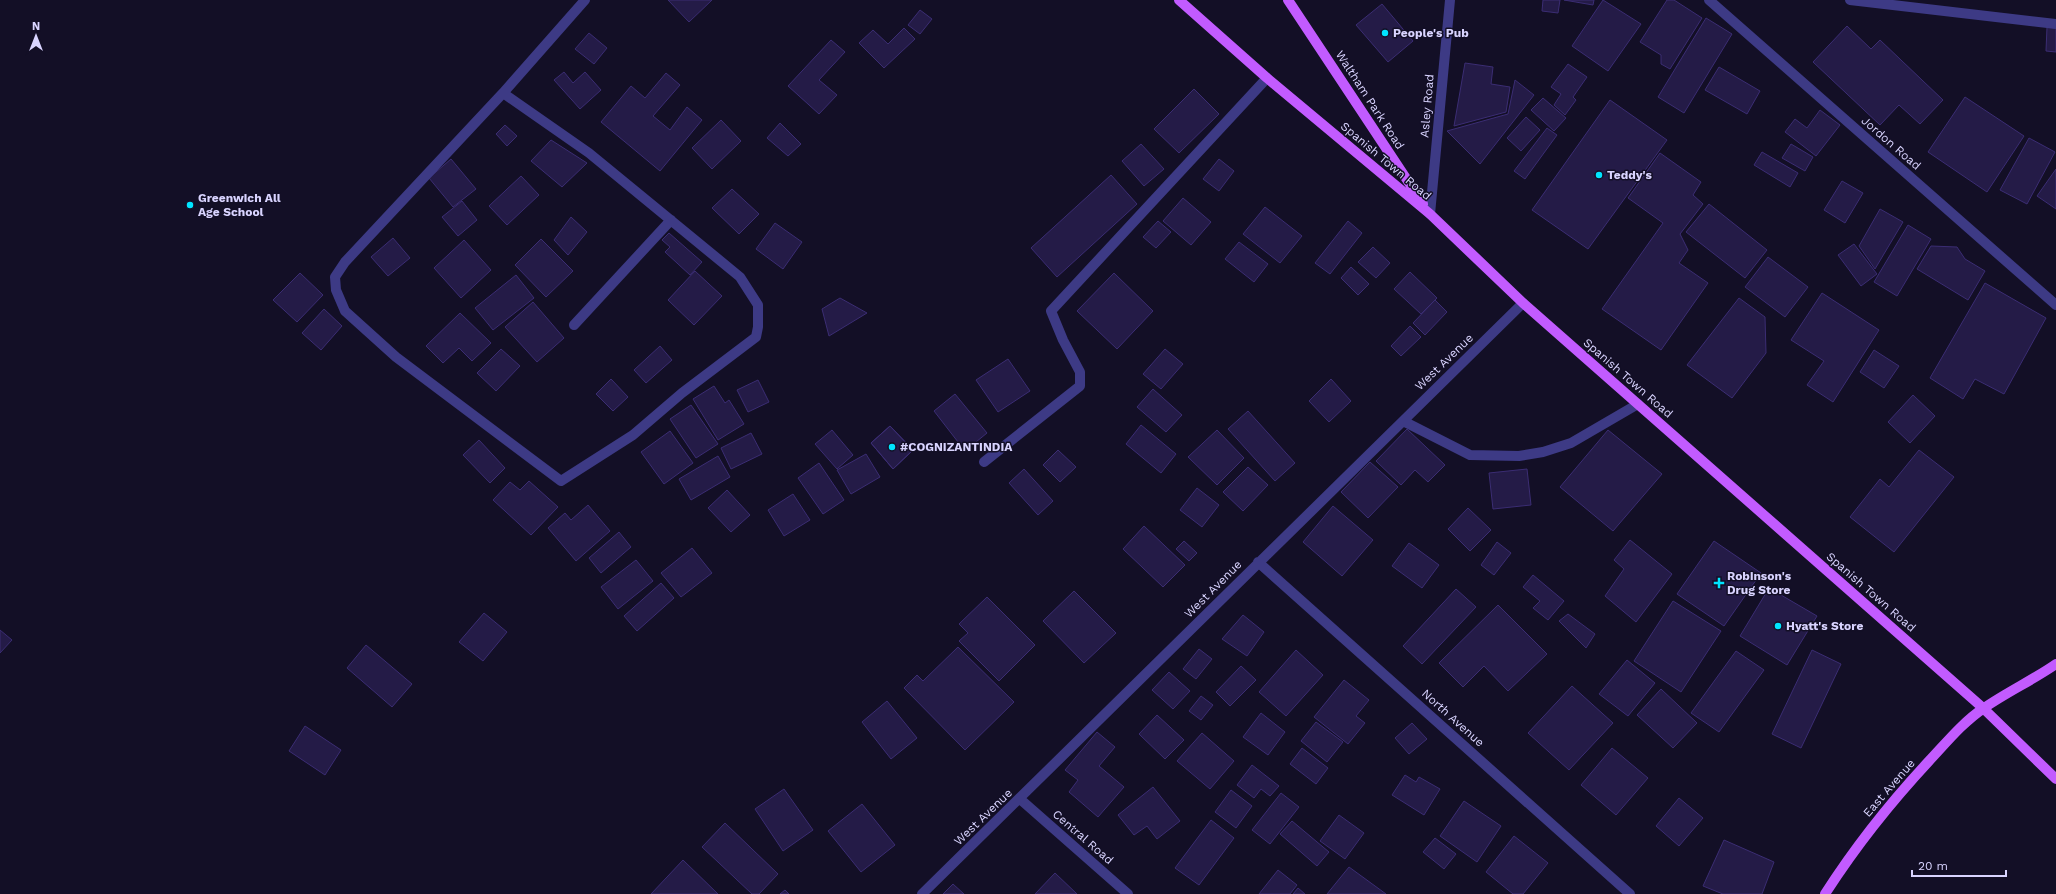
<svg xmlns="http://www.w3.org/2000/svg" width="2056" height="894" viewBox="0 0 2056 894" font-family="'Work Sans',sans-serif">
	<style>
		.building { fill: #241b47; stroke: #3b2d73 }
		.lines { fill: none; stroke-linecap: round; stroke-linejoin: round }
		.minor { stroke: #3d3a85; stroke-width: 10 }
		.major { stroke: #c25bff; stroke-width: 10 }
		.poi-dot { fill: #00e5ff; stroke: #130f26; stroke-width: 1.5 }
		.labels { text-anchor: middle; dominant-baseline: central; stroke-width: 3; stroke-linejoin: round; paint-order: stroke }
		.poi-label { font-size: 12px; font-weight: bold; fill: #d9d4ff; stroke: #130f26; text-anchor: start }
		.street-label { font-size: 12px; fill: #d9d4ff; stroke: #130f26 }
	</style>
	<rect width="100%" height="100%" fill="#130f26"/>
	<path class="building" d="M668,0h44l-23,22z
		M1543,0h17l-2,13 -16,-2z
		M1564,0h30l-1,5z
		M1603,0l38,24 -33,47 -36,-25z
		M1667,0h7l28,18 -32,51 -9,-5v-9l-21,-13z
		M1382,4l31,37 -25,21 -32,-37z
		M920,10l12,9 -12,15 -12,-9z
		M1706,18l26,16 -48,79 -26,-16z
		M1847,26l24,23 9,-9 63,60 -23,24 -21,-19 -19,20 -67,-63z
		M2047,27l9,1v24l-10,-1z
		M904,28l11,11 -31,29 -25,-25 14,-13 15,14z
		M589,33l18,15 -13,16 -19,-15z
		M831,40l14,12 -26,28 18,15 -18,19 -31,-28z
		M1465,63l28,4 -2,17 19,3 -4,25 -52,14z
		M1568,64l19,13 -14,20 3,3 -11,15 -11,-10 7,-11 -10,-7z
		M1719,67l41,24 -13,23 -42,-24z
		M564,72l9,11 12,-11 16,18 -21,19 -26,-29z
		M666,73l14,12 -27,31 17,14 17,-23 15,13 -42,51 -59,-49 30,-36 14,12z
		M1515,80l19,15 -54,69 -33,-33 61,-17z
		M1194,89l25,25 -40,39 -25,-24z
		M1965,97l59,39 -37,56 -59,-40z
		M1543,98l23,20 -12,13 -23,-21z
		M1610,100l57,40 -79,109 -56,-39z
		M1820,110l20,15 -24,31 -31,-24 10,-13 12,9z
		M1526,117l14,13 -19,21 -14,-13z
		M721,120l20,21 -29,28 -20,-21z
		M780,123l21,21 -13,12 -21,-18z
		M505,125l12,11 -10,10 -11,-12z
		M1547,128l10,7 -32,44 -11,-8z
		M2029,138l26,14 -28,52 -27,-14z
		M551,140l36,23 -25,24 -31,-26z
		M1141,144l23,25 -20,17 -22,-25z
		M1791,144l22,13 -8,14 -23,-13z
		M1762,152l36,21 -8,14 -36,-22z
		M1660,153l41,29 -8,13 10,9 -23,30 8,16 -9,13 29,20 -47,67 -59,-41 61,-86 -35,-25z
		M451,159l25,30 -23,18 -24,-29z
		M1219,159l15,12 -15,20 -16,-12z
		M2056,169v40l-19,-13z
		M1111,175l26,29 -80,73 -26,-29z
		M521,176l18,19 -32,30 -18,-19z
		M1842,181l21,12 -18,30 -21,-13z
		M732,189l27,25 -20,20 -27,-26z
		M1183,198l28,24 -20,23 -28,-24z
		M462,201l15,19 -19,16 -16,-19z
		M1709,204l58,46 -22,28 -59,-46z
		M1265,207l37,29 -22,27 -37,-29z
		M1880,209l23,13 -28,47 -16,-23z
		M571,217l16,15 -19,23 -14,-15z
		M1158,221l13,11 -15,16 -13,-11z
		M1348,221l14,12 -32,41 -15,-11z
		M775,223l27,19 -19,27 -27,-20z
		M1908,225l23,14 -34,57 -23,-14z
		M669,233l33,29 -12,13 -25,-23 5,-5 -8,-7z
		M393,238l17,20 -22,18 -17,-19z
		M541,239l32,32 -27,26 -31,-32z
		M464,240l27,30 -30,28 -27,-30z
		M1239,242l29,22 -14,18 -29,-23z
		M1854,244l23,30 -16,12 -23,-31z
		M1931,246l26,1 8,12 20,12 -17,29 -51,-31z
		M1373,247l17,16 -14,15 -18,-16z
		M1768,257l40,30 -23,30 -40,-30z
		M1351,267l18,17 -11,11 -17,-17z
		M695,271l27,25 -28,29 -26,-25z
		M1410,272l27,26 -16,16 -27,-25z
		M300,273l23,22 -26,27 -24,-22z
		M1114,273l39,38 -36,38 -40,-38z
		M516,275l18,23 -41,32 -18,-22z
		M1985,283l61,35 -42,76 -29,-15 -12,20 -33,-21z
		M1822,293l57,37 -46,72 -26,-17 17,-24 -33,-21z
		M840,298l27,15 -38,23 -7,-27z
		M1739,298l26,19 1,36 -34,45 -45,-33z
		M1435,300l12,12 -22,23 -12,-12z
		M533,302l31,36 -27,24 -32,-35z
		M324,309l18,17 -21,24 -19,-17z
		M460,313l31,30 -19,18 -13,-13 -16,15 -17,-17z
		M1410,326l11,11 -20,19 -10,-10z
		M660,346l12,14 -26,23 -12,-13z
		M501,349l19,17 -24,25 -19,-18z
		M1165,349l18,15 -22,25 -18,-15z
		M1874,350l25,16 -15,22 -24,-16z
		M1008,359l22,32 -32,21 -22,-32z
		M611,379l17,18 -15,14 -17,-17z
		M1331,379l20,22 -22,21 -20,-21z
		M758,380l11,22 -21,10 -11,-22z
		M714,386l11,17 4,-3 15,24 -26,16 -25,-41z
		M1153,389l29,26 -16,17 -29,-25z
		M955,394l32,39 -22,18 -31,-40z
		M1913,395l22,21 -25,27 -22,-21z
		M691,405l27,39 -22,14 -26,-39z
		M1248,411l47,52 -20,18 -47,-52z
		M1141,425l35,29 -15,19 -35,-29z
		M890,426l23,24 -20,19 -22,-26z
		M890,426l23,24 -20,19 -22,-26z
		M1407,429l38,36 -17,17 -13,-12 -14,15 -25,-24z
		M832,430l21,25 -16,14 -22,-25z
		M1217,430l27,28 -27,27 -29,-28z
		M1608,430l54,44 -49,57 -53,-44z
		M670,431l23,32 -29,21 -23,-32z
		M751,433l11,21 -31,15 -10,-21z
		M479,440l26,28 -15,15 -27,-28z
		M1058,450l18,17 -16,15 -17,-17z
		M1919,450l35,27 -60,75 -44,-35 30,-38 9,8z
		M866,454l14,23 -29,17 -14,-24z
		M718,456l12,21 -39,23 -12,-21z
		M1370,462l28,25 -30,31 -27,-26z
		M819,463l25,37 -21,14 -25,-36z
		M1248,467l20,18 -25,26 -20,-19z
		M1024,469l29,32 -15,14 -29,-32z
		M1527,469l4,36 -38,4 -4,-36z
		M529,481l29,26 -27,28 -38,-35 17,-18 10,8z
		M1197,488l22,17 -17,22 -22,-17z
		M727,490l23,25 -19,17 -23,-24z
		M793,494l17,26 -26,16 -16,-26z
		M588,505l22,26 -34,30 -28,-33 17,-15 6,7z
		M1333,506l40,34 -31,36 -39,-34z
		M1468,508l23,22 -21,21 -22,-22z
		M1144,526l41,39 -22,22 -40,-38z
		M619,532l12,15 -30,26 -12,-15z
		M1630,540l42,34 -36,48 -31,-26 19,-27 -10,-9z
		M1184,541l13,12 -8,8 -13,-12z
		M1714,541l47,32 -37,53 -47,-32z
		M1497,542l14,11 -17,22 -13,-10z
		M1409,543l30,22 -17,23 -30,-22z
		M692,548l20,25 -31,24 -20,-24z
		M636,560l17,21 -35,28 -17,-22z
		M1533,575l31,26 -16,19 -15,-12 7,-7 -17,-14z
		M661,583l13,15 -37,33 -13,-15z
		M1769,588l48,28 -30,49 -47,-29z
		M1456,589l20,18 -54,57 -19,-18z
		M1074,591l42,42 -32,30 -41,-42z
		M987,597l48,48 -36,36 -40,-40 9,-8 -9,-9z
		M1673,601l48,30 -40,61 -47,-31z
		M1498,605l49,49 -39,37 -24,-25 -21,21 -24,-24z
		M484,613l23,19 -24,29 -24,-19z
		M1568,614l27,20 -9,14 -27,-27z
		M1243,615l21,17 -17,24 -25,-17z
		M0,630l12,10 -12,13z
		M366,645l46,39 -20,23 -45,-39z
		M958,647l56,55 -49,48 -61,-62 13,-13 6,6z
		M1199,649l13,10 -16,20 -13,-10z
		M1296,650l27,25 -37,41 -27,-24z
		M1812,650l29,14 -40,84 -29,-14z
		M1736,651l28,19 -45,62 -28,-19z
		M1627,660l28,23 -27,33 -29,-22z
		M1241,666l15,14 -26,26 -14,-14z
		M1169,672l21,19 -17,18 -21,-19z
		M1344,680l25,20 -13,16 9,7 -17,21 -34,-27z
		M1572,686l41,37 -44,47 -41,-37z
		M1661,689l36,34 -24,25 -36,-33z
		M1201,696l12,9 -12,15 -12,-9z
		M887,701l30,37 -26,21 -29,-37z
		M1261,713l24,19 -17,23 -25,-18z
		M1157,715l27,25 -19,19 -26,-25z
		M1316,722l27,20 -16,20 -26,-21z
		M1412,723l15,16 -18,15 -14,-16z
		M305,726l36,24 -16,25 -36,-24z
		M1097,732l18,15 -16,19 25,21 -26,30 -29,-25 9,-12 -13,-10z
		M1202,733l32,28 -24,28 -33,-28z
		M1302,748l26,20 -12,16 -26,-20z
		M1612,748l36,30 -32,37 -35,-30z
		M1252,765l27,21 -9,10 -9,-7 -7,9 -17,-13z
		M1405,775l11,7 3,-5 21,12 -16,26 -32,-20z
		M1153,787l27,34 -23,18 -10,-13 -13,9 -16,-20z
		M784,789l29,41 -30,21 -28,-42z
		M1231,790l21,16 -16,22 -21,-16z
		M1281,793l18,14 -29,37 -18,-14z
		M1679,798l24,20 -24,28 -23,-20z
		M1464,801l37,25 -24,36 -37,-26z
		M862,804l33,41 -34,27 -33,-41z
		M1339,815l25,18 -19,26 -25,-18z
		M1211,820l23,18 -35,47 -24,-17z
		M1292,821l37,31 -12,14 -37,-32z
		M725,823l53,51 -19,20h-7l-50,-47z
		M1514,836l34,27 -25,31h-10l-27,-22z
		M1435,838l21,16 -12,15 -21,-17z
		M1724,840l50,22 -12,32h-39l-20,-8z
		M683,860l35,34h-67z
		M1349,867l37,27h-59z
		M1278,870l19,15 -7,9h-31z
		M1055,873l22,21h-42z
		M953,884l11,10h-21z
		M1298,888l7,6h-12z
		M785,890l4,4h-9z"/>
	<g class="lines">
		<path class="minor" d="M1709,0l347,305
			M1850,0l206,24
			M503,93l86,60 151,124 18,28v22l-2,10 -74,56 -49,42 -72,46 -165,-124 -51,-46 -9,-21 -1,-13 10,-15 158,-169 82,-93
			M1430,214l20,-214
			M574,325l97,-105
			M1403,421l67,34 49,1 24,-4 28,-9 67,-39
			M984,462l96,-76v-14l-17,-32 -12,-29 216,-233
			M1258,562l372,332
			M1020,799l108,95
			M922,894l601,-591"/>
		<path class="major" d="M1179,0l88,78 163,136 93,89 460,405 73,71
			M1288,0l135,204
			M1825,894c32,-50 64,-90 104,-133 17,-18 34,-39 55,-53 23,-16 49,-28 72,-44"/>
	</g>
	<g class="poi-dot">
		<circle cx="1385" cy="33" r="4"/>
		<circle cx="1599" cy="175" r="4"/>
		<circle cx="190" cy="205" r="4"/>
		<circle cx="892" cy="447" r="4"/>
		<path d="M1717 577h4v4h4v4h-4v4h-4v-4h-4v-4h4z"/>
		<circle cx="1778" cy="626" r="4"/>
	</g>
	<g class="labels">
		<g class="poi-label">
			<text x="1393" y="33">People's Pub</text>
			<text x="1607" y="175">Teddy's</text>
			<text x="198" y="198">Greenwich All<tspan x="198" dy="14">Age School</tspan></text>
			<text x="900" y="447">#COGNIZANTINDIA</text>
			<text x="1727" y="576">Robinson's<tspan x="1727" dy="14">Drug Store</tspan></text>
			<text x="1786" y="626">Hyatt's Store</text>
		</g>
		<g class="street-label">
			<text transform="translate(1370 100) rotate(57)">Waltham Park Road</text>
			<text transform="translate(1427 106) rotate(-85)">Asley Road</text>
			<text transform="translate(1891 143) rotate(41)">Jordon Road</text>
			<text transform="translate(1386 161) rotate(40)">Spanish Town Road</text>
			<text transform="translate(1444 362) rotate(-44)">West Avenue</text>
			<text transform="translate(1628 378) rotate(41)">Spanish Town Road</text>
			<text transform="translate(1213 589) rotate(-45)">West Avenue</text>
			<text transform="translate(1871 592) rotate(41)">Spanish Town Road</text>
			<text transform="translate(1453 718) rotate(42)">North Avenue</text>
			<text transform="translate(1889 788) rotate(-49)">East Avenue</text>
			<text transform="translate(983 817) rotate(-44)">West Avenue</text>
			<text transform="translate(1083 837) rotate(41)">Central Road</text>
		</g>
	</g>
	<g transform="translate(36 36)" stroke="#130f26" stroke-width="3" paint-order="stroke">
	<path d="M0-3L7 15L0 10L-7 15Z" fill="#d9d4ff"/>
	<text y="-6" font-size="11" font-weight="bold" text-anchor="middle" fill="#d9d4ff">N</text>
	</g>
	<path d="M1912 870v6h94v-6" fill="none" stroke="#d9d4ff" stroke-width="2"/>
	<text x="1918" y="870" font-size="12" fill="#d9d4ff" stroke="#130f26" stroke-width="3" paint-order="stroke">20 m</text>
</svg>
